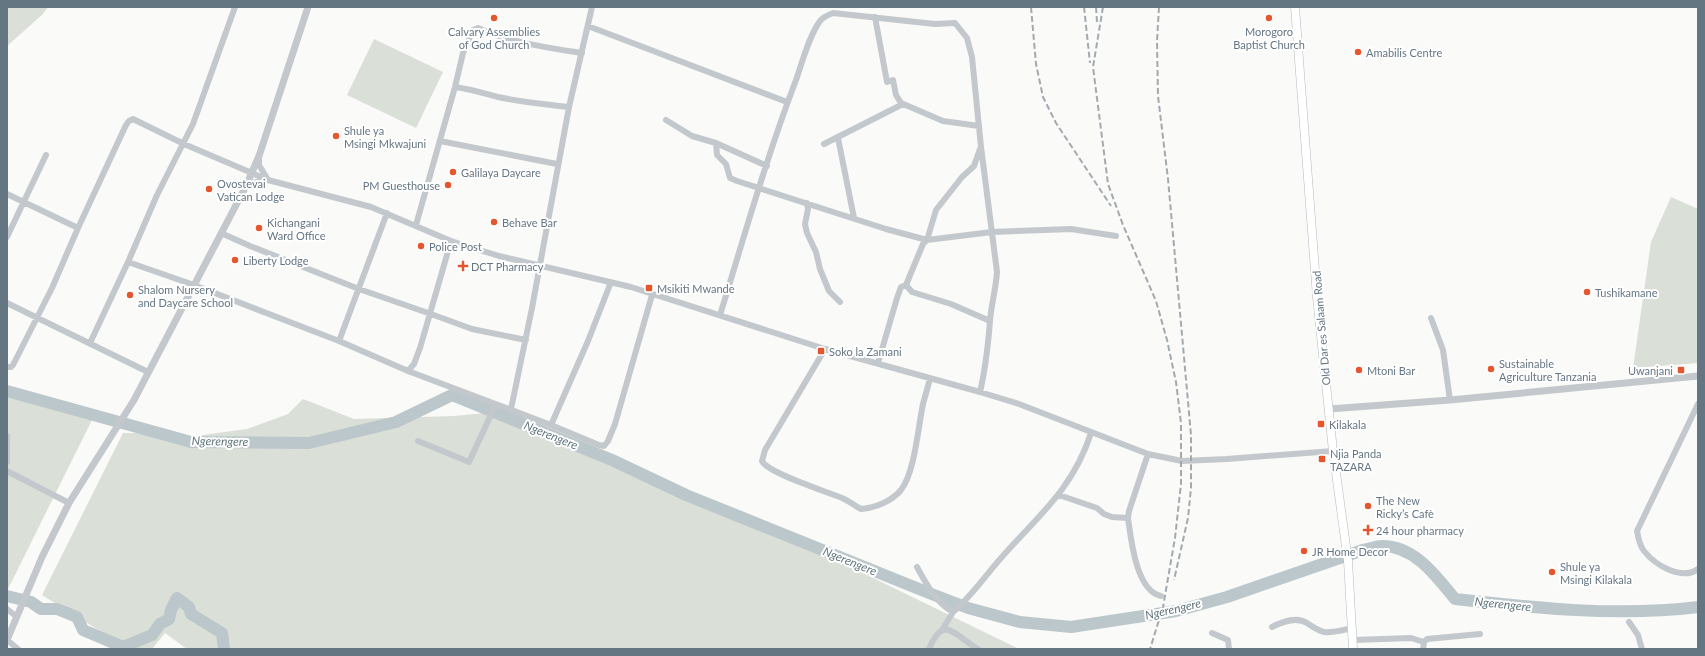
<svg xmlns="http://www.w3.org/2000/svg" width="1705" height="656" viewBox="0 0 1705 656" font-family="Lato,sans-serif">
	<style>
		.green { fill: #dadfd7 }
		.lines { fill: none; stroke-linecap: round; stroke-linejoin: round }
		.river { stroke: #bbc7cb; stroke-width: 12 }
		.secondary-casing { stroke: #b3babf; stroke-width: 9 }
		.minor { stroke: #c3c8cc; stroke-width: 6 }
		.tertiary { stroke: #c3c8cc; stroke-width: 7 }
		.secondary { stroke: #fff; stroke-width: 8 }
		.rail { stroke: #a2aab0; stroke-width: 2; stroke-dasharray: 6 3; stroke-linecap: butt }
		.poi-dot { fill: #e4572e; stroke: #fff; stroke-width: 1.5 }
		.labels { text-anchor: middle; dominant-baseline: central; stroke-width: 4; stroke-linejoin: round; paint-order: stroke }
		.poi-label { font-size: 11px; fill: #657683; stroke: #fff; text-anchor: start }
		.street-label { font-size: 11px; fill: #657683; stroke: #fff }
		.water-label { font-size: 12px; font-style: italic; fill: #60757c; stroke: #fff }
	</style>
	<rect width="100%" height="100%" fill="#fafaf8"/>
	<path class="green" d="M7,7h41l-5,7 -36,32z
		M374,39l69,33 -27,56 -69,-33z
		M1671,197l27,12v154l-65,5 18,-126z
		M7,395l25,8 62,13 -87,175z
		M303,399l51,20 100,-3 63,-6 268,125 234,114h-832l-22,-16 -13,16h-23l-87,-54 81,-162h17l40,5 67,-9 41,-15z"/>
	<g class="lines">
		<path class="river" d="M7,391l184,51 118,1 87,-21 56,-27 160,65 74,35 248,100 34,13 52,14 51,5 105,-16 51,-14 136,-47c6,-1 13,-4 19,-4 33,0 54,30 73,53 81,9 162,18 243,8
			M7,596l24,6 10,7h16l20,8 6,13 40,17 29,-12 8,-11 9,-5 2,-9 6,-12 12,9 2,7 31,19 2,16"/>
		<defs>
			<path id="secondary" d="M1295,7l22,290 16,154 15,110 5,88"/>
		</defs>
		<use href="#secondary" class="secondary-casing"/>
		<path class="minor" d="M875,17l12,65 6,-2 3,15 5,8 42,18 36,5
			M588,26l199,76
			M455,87c15,2 28,6 43,10 23,5 47,7 71,10
			M666,120l26,16 24,7 51,23
			M838,138l16,80
			M440,141l117,23
			M716,143l1,12 9,9 4,14 7,3 149,48 41,11 65,-8 79,-3 45,7
			M824,144l79,-40
			M259,156v9l9,15
			M246,186l6,-3 16,-3
			M7,194l71,34
			M807,203l1,6 -3,15 2,9 9,19 4,17 9,22 11,11
			M416,225l39,-138 8,-34 10,-23 5,-2c31,14 70,20 104,25
			M221,233l29,13 109,43 72,25 41,15 54,11
			M7,237l39,-82
			M128,262l66,23 145,56 69,30 143,54 48,20 5,1 4,-5 7,-17 37,-129
			M906,285l6,7 39,12 39,17
			M7,303l141,69
			M720,315c24,-78 47,-159 76,-235 6,-17 13,-44 24,-59 3,-4 8,-6 13,-8l102,11 20,-1 12,15 5,19 9,90 16,125c-1,17 -6,33 -7,49 -2,25 -4,46 -10,71
			M1431,318l12,32 7,50
			M339,341l48,-128
			M90,343l38,-81 29,-67 36,-71 42,-117
			M825,349l-60,101 -3,11c5,12 66,31 80,37 7,3 13,8 19,11 14,-1 31,-8 40,-19 14,-18 17,-63 22,-86 2,-8 5,-17 7,-26
			M878,363l19,-65 4,-11 5,-2 17,-41 4,-4 9,-30 26,-33 12,-11 6,-17
			M7,367h4l2,-2 39,-77 26,-60 48,-103 3,-4 4,-2 51,25 84,36 103,27 80,34 48,15 132,31 194,62 155,43 39,12 129,50 34,7 45,-2 106,-8
			M408,371l6,-7 6,-16 31,-107
			M1698,404l-61,127c1,6 3,15 7,20 11,14 38,30 54,18
			M511,409l21,-101 37,-201 23,-100
			M551,425l37,-84 23,-59
			M7,436v26
			M418,441l51,21 27,-58
			M1148,454l-19,57 -1,7c3,21 8,73 33,78
			M7,471l62,32
			M1059,495l38,13 7,6 8,3 16,1
			M917,567c9,16 19,36 36,45 18,-15 32,-36 48,-54 37,-42 72,-69 90,-125
			M7,609l10,8
			M1629,622l9,13 4,14
			M1272,627c10,-5 24,-11 35,-4 6,4 10,7 17,9 9,1 19,-2 28,-4
			M942,630l11,-18
			M1212,633l16,7 1,9
			M7,640l11,9
			M1353,640l58,-2 13,4
			M929,649c15,-36 26,-13 49,0
			M1423,649l1,-7 3,-3 53,-5"/>
		<path class="tertiary" d="M1329,409l121,-9 248,-24
			M7,640l35,-83 27,-54 65,-103 112,-214 13,-30 49,-149"/>
		<use href="#secondary" class="secondary"/>
		<path class="rail" d="M1031,7l5,57 7,33 13,26 55,83
			M1084,7l6,56
			M1096,7l1,15
			M1103,7l-10,60 15,117 15,41 33,76 11,39 9,42 5,41v61l-6,54 -12,69 -13,42
			M1159,7l-2,34 1,55 10,83 23,256v53l-3,30 -14,62"/>
	</g>
	<g class="poi-dot">
		<circle cx="494" cy="18" r="4"/>
		<circle cx="1269" cy="18" r="4"/>
		<circle cx="1358" cy="52" r="4"/>
		<circle cx="336" cy="136" r="4"/>
		<circle cx="453" cy="172" r="4"/>
		<circle cx="448" cy="185" r="4"/>
		<circle cx="209" cy="189" r="4"/>
		<circle cx="494" cy="222" r="4"/>
		<circle cx="259" cy="228" r="4"/>
		<circle cx="421" cy="246" r="4"/>
		<circle cx="235" cy="260" r="4"/>
		<path d="M461 260h4v4h4v4h-4v4h-4v-4h-4v-4h4z"/>
		<rect x="645" y="284" width="8" height="8" rx="2"/>
		<circle cx="1587" cy="292" r="4"/>
		<circle cx="130" cy="295" r="4"/>
		<rect x="817" y="347" width="8" height="8" rx="2"/>
		<circle cx="1491" cy="369" r="4"/>
		<circle cx="1359" cy="370" r="4"/>
		<rect x="1677" y="366" width="8" height="8" rx="2"/>
		<rect x="1317" y="420" width="8" height="8" rx="2"/>
		<rect x="1318" y="455" width="8" height="8" rx="2"/>
		<circle cx="1368" cy="506" r="4"/>
		<path d="M1366 524h4v4h4v4h-4v4h-4v-4h-4v-4h4z"/>
		<circle cx="1304" cy="551" r="4"/>
		<circle cx="1552" cy="572" r="4"/>
	</g>
	<g class="labels">
		<g class="poi-label">
			<text x="494" y="31" text-anchor="middle">Calvary Assemblies<tspan x="494" dy="13">of God Church</tspan></text>
			<text x="1269" y="31" text-anchor="middle">Morogoro<tspan x="1269" dy="13">Baptist Church</tspan></text>
			<text x="1366" y="52">Amabilis Centre</text>
			<text x="344" y="130">Shule ya<tspan x="344" dy="13">Msingi Mkwajuni</tspan></text>
			<text x="461" y="172">Galilaya Daycare</text>
			<text x="217" y="183">Ovostevai<tspan x="217" dy="13">Vatican Lodge</tspan></text>
			<text x="440" y="185" text-anchor="end">PM Guesthouse</text>
			<text x="267" y="222">Kichangani<tspan x="267" dy="13">Ward Office</tspan></text>
			<text x="502" y="222">Behave Bar</text>
			<text x="429" y="246">Police Post</text>
			<text x="243" y="260">Liberty Lodge</text>
			<text x="471" y="266">DCT Pharmacy</text>
			<text x="657" y="288">Msikiti Mwande</text>
			<text x="138" y="289">Shalom Nursery<tspan x="138" dy="13">and Daycare School</tspan></text>
			<text x="1595" y="292">Tushikamane</text>
			<text x="829" y="351">Soko la Zamani</text>
			<text x="1499" y="363">Sustainable<tspan x="1499" dy="13">Agriculture Tanzania</tspan></text>
			<text x="1367" y="370">Mtoni Bar</text>
			<text x="1673" y="370" text-anchor="end">Uwanjani</text>
			<text x="1329" y="424">Kilakala</text>
			<text x="1330" y="453">Njia Panda<tspan x="1330" dy="13">TAZARA</tspan></text>
			<text x="1376" y="500">The New<tspan x="1376" dy="13">Ricky’s Cafè</tspan></text>
			<text x="1376" y="530">24 hour pharmacy</text>
			<text x="1312" y="551">JR Home Decor</text>
			<text x="1560" y="566">Shule ya<tspan x="1560" dy="13">Msingi Kilakala</tspan></text>
		</g>
		<g class="street-label">
			<text transform="translate(1321 328) rotate(-95)">Old Dar es Salaam Road</text>
		</g>
		<g class="water-label">
			<text transform="translate(551 435) rotate(22)">Ngerengere</text>
			<text transform="translate(220 441) rotate(1)">Ngerengere</text>
			<text transform="translate(850 561) rotate(22)">Ngerengere</text>
			<text transform="translate(1503 604) rotate(6)">Ngerengere</text>
			<text transform="translate(1173 609) rotate(-13)">Ngerengere</text>
		</g>
	</g>
	<rect width="1705" height="656" fill="none" stroke="#657683" stroke-width="16"/>
</svg>
